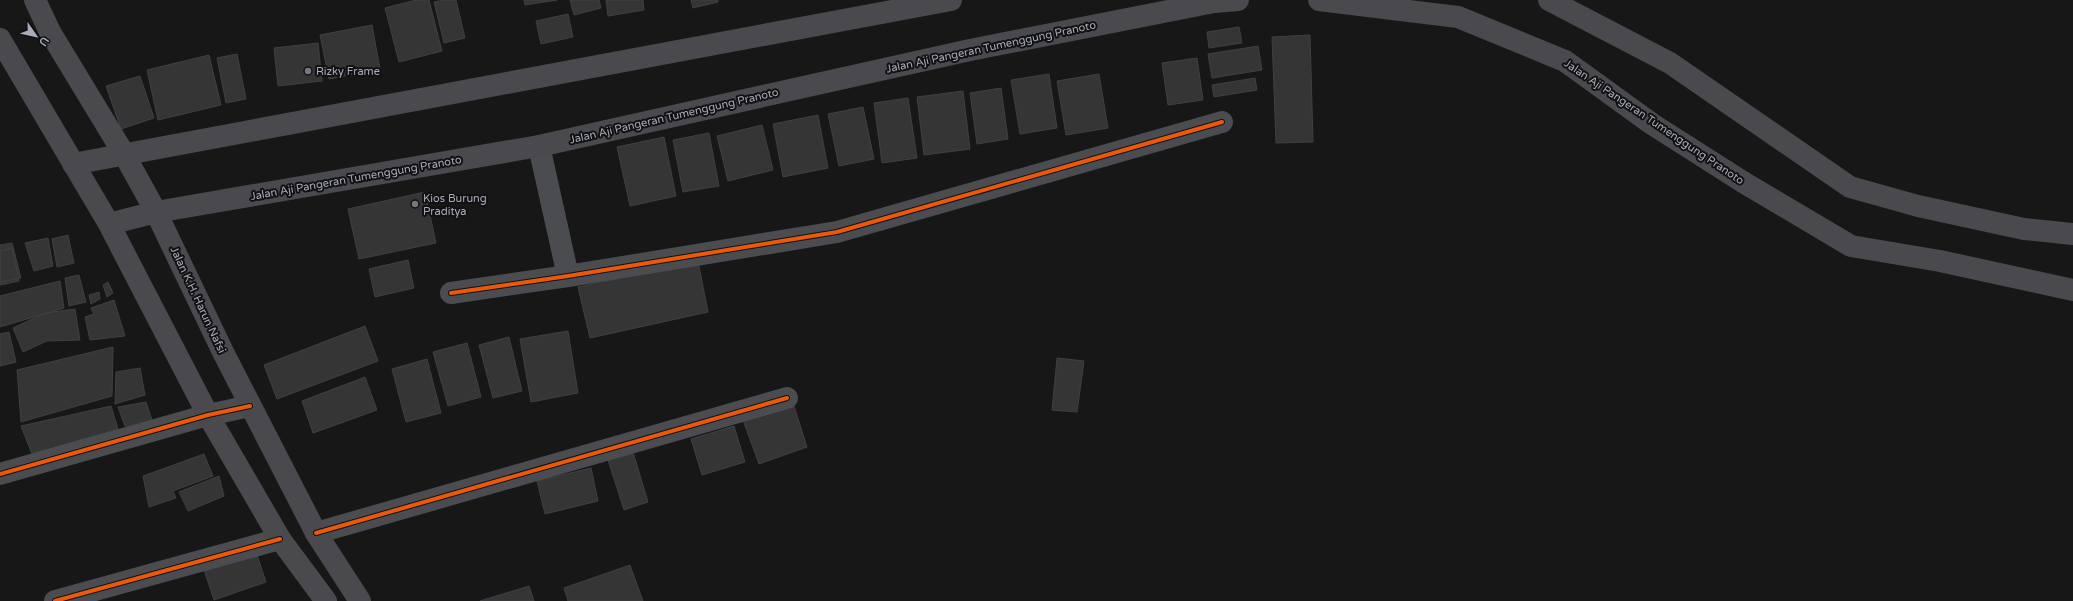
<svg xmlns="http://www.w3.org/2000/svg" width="2073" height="601" viewBox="0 0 2073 601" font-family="'Varela Round',sans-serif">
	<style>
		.building { fill: #353536; stroke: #3f4043 }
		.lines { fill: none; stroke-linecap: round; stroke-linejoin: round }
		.minor { stroke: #4b4c50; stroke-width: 22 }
		.secondary { stroke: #4a4a4e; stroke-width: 22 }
		.cycleway-casing { stroke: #111113; stroke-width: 6 }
		.cycleway { stroke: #e8590c; stroke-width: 4 }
		.poi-dot { fill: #757880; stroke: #111113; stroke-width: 1.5 }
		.labels { text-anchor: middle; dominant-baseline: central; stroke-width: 4; stroke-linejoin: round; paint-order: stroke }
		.street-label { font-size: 11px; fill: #a8adb8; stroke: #111113 }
		.poi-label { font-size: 11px; fill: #a8adb8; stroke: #111113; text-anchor: start }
	</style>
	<rect width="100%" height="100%" fill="#171717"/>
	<path class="building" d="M416,0h13l13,51 -43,11 -14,-54z
		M444,0h12l9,38 -21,5 -10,-41z
		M524,0h33l-32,5z
		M570,0h29l2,8 -27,7z
		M606,0h37l1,10 -36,6z
		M691,0h27v2l-25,6z
		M568,14l5,23 -32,7 -5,-23z
		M372,25l8,44 -51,10 -9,-44z
		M1239,27l3,16 -33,5 -2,-16z
		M1310,35l3,107 -37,1 -4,-106z
		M318,43l4,38 -44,5 -4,-38z
		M1258,46l4,24 -50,8 -4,-24z
		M237,54l9,45 -20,4 -9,-45z
		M209,55l12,50 -63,15 -11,-50z
		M1197,58l6,42 -35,5 -6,-42z
		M1049,74l8,54 -37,6 -9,-54z
		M1099,74l9,54 -42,7 -9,-54z
		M140,76l14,42 -33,11 -15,-43z
		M1255,78l2,12 -43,7 -2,-12z
		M1001,88l7,51 -31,5 -7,-51z
		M963,91l7,58 -46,6 -7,-58z
		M908,98l9,60 -35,5 -8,-60z
		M863,107l11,52 -35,7 -11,-52z
		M818,115l10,53 -45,9 -10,-53z
		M762,125l11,45 -45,11 -11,-45z
		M709,133l10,53 -36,6 -10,-52z
		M664,137l12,59 -46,10 -13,-59z
		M425,192l11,51 -77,16 -11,-50z
		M68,235l6,28 -17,4 -5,-28z
		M48,238l5,28 -19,5 -9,-28z
		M12,243l9,35 -21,4v-37z
		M12,248l7,33 -19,4v-34z
		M408,260l6,28 -39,9 -6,-28z
		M698,261l10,51 -118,26 -12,-51z
		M79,275l7,27 -17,4 -4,-28z
		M60,281l4,27 -64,19v-31z
		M108,282l5,11 -6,4 -4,-12z
		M99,292l1,7 -9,5 -2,-9z
		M114,300l11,36 -35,4 -5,-23 9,-3 -3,-6z
		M75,309l5,31 -33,1 -24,11 -10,-24 32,-15z
		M365,326l13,35 -101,38 -13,-34z
		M568,331l10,62 -47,9 -11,-63z
		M9,332l7,30 -16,4v-32z
		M509,337l13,54 -29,7 -14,-53z
		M467,343l14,54 -33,9 -15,-54z
		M113,347l-1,49 -91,26 -4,-52z
		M1057,358l27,3 -7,51 -25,-2z
		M427,359l14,54 -35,9 -14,-53z
		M140,368l5,27 -30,9 1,-32z
		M365,377l12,33 -64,23 -11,-32z
		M146,402l8,24 -26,8 -10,-27z
		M793,403l14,44 -48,17 -16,-44z
		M111,406l7,23 -86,25 -11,-28z
		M734,426l11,36 -43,13 -11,-36z
		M633,452l15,50 -24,8 -16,-50z
		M204,454l9,22 -40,15 3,7 -27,9 -6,-31z
		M591,468l7,33 -53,13 -8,-33z
		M219,476l5,20 -36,15 -9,-19z
		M256,552l10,30 -52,18 -10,-30z
		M630,565l13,36h-75l-4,-13z
		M529,586l5,15h-54z"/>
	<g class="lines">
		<path class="minor" d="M539,146l29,130
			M451,293l117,-17 269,-44 385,-110
			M0,474l208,-59 42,-9
			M316,533l471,-135
			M55,601l225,-62"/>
		<path class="secondary" d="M35,0l15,32 74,122 32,58 67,140 93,181 44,68
			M1319,0l139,17 107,44 87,63 91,58 108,64 89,15 133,29
			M1549,0l121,63 180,124 68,19 106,23 49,5
			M0,39l109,185 99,191 72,124 46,62
			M73,164l878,-164
			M109,224l47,-12 383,-66 431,-96 244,-48 24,-2"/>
		<defs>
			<path id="cycleway" d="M451,293l117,-17 269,-44 385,-110
				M0,474l208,-59 42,-9
				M316,533l471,-135
				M55,601l225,-62"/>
		</defs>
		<use href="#cycleway" class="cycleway-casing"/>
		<use href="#cycleway" class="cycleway"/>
	</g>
	<g class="poi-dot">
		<circle cx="308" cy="71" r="4"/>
		<circle cx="415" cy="204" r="4"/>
	</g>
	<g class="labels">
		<g class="street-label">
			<text transform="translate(991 47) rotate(-12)">Jalan Aji Pangeran Tumenggung Pranoto</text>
			<text transform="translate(674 116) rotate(-13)">Jalan Aji Pangeran Tumenggung Pranoto</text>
			<text transform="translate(1654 122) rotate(34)">Jalan Aji Pangeran Tumenggung Pranoto</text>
			<text transform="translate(356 178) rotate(-10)">Jalan Aji Pangeran Tumenggung Pranoto</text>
			<text transform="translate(198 300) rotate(65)">Jalan K.H. Harun Nafsi</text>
		</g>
		<g class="poi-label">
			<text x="316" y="71">Rizky Frame</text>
			<text x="423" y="198">Kios Burung<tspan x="423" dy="13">Praditya</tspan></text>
		</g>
	</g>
	<g transform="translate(36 36) rotate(124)" stroke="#111113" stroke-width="3" paint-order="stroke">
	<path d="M0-3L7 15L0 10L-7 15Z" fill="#a8adb8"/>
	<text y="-6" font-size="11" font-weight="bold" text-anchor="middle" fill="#a8adb8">U</text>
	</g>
</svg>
